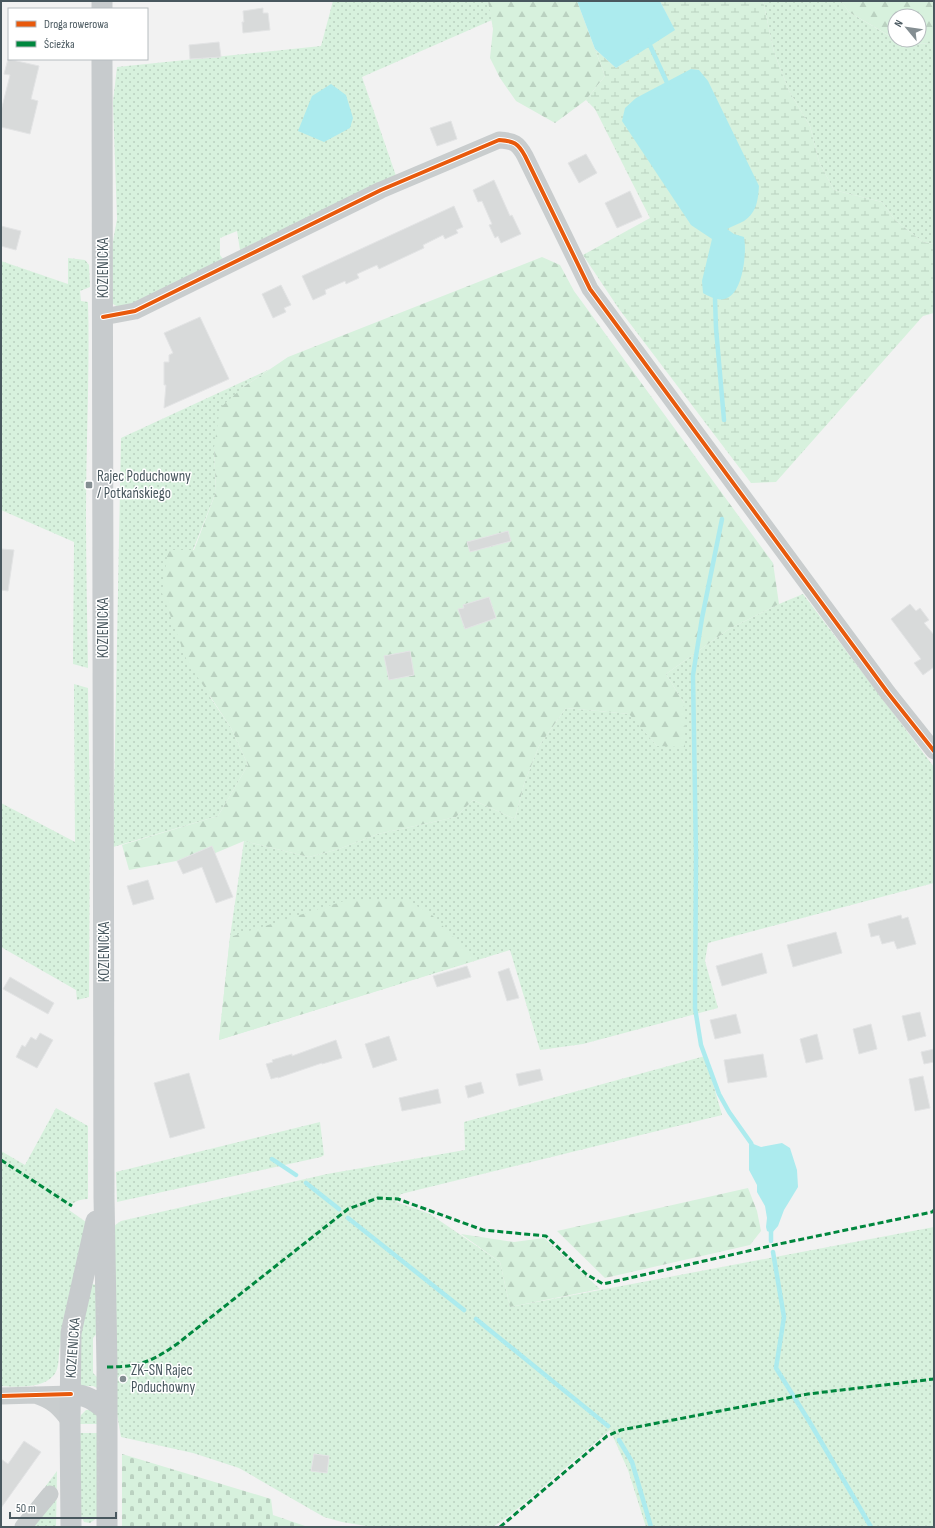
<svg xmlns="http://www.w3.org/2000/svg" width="935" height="1528" viewBox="0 0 935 1528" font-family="'Sofia Sans Condensed',sans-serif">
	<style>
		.grass { fill: url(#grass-dots) }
		.forest { fill: url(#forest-firs) }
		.wetland { fill: url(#wetland-marsh) }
		.cemetery { fill: url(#cemetery-stones) }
		.water { fill: #acebee }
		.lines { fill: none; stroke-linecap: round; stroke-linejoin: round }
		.stream { stroke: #acebee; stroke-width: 4.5 }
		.building { fill: #d8dada; stroke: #e3e4e5 }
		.minor { stroke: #c9cdce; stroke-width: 17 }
		.major { stroke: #c7cbcd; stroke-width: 21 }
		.quiet { stroke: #00873e; stroke-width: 3; stroke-dasharray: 6 3; stroke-linecap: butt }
		.cycleway-casing { stroke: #fff; stroke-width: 6 }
		.cycleway { stroke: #e8590c; stroke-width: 4 }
		.poi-dot { fill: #848e92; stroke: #fff; stroke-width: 1.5 }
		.labels { text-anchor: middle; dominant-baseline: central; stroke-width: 3; stroke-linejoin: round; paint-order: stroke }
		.street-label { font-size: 15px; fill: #49585f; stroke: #fff }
		.poi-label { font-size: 15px; fill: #49585f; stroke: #fff; text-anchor: start }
	</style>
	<defs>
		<pattern id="grass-dots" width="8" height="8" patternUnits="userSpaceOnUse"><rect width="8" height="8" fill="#d7f1dd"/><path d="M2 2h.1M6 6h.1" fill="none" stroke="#bad1c0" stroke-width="1.8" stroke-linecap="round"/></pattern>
		<pattern id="forest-firs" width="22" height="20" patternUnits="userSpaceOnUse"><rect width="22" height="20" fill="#d7f1dd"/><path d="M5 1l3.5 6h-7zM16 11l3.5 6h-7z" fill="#bad1c0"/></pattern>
		<pattern id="wetland-marsh" width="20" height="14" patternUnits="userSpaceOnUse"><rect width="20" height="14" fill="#d7f1dd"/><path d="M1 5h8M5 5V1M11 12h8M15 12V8" fill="none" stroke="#bad1c0"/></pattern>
		<pattern id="cemetery-stones" width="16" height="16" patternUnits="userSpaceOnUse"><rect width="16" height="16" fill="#d7f1dd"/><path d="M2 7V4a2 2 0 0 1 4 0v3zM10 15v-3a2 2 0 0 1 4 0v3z" fill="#bad1c0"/></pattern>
	</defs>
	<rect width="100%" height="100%" fill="#f2f2f2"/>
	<path class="grass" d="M333,1h155l4,19 -130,57 34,99 -156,74 -3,-19 -17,7v17l3,4 -95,47 -8,2 -9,-5 1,-56 5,-28 -4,-117 4,-35 204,-21z
		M763,1h78l8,11 54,32 31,-1v201l-11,-2 -28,-22 -13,-18 -48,-12 -15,-28 -9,-36 -21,-35 -15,-39z
		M68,258l17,2 4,5 1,22 -10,4 1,10 7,1c2,70 -2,140 -2,210 0,52 1,104 2,156l-15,-4 1,-122 -73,-32v-249l67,23z
		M270,369l-28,19 -28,60 2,44 -23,58 17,147 21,31 17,37 -30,51 -105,31 8,-409z
		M803,594l131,173v116l-226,60 -3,18 13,47 -135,36 -43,6 -30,-100 -291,90 11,-103 14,-96 65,16 30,-8 39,-15 78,-17 17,-17 42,19 9,-35 15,-38 27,-38 64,6 27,32 27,-43 -18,-29 63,-45 50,-25z
		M74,684l14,4 2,125 -1,184 -12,3 -1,-10 -75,-43v-144l74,39z
		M705,1056l17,59 -321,79 -5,8 34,12 70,48 10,45 424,-80v300h-288l-18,-57 -18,-40 -100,85 -17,12h-121l-30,-5 -18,-5 -85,-49 -46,-15 -72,-16 -4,-23 -6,-186 10,-7 206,-47 138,-24 -1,-28z
		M56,1108l32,18v73c-9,1 -15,1 -19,11l17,12c-9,41 -20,82 -26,124 -2,9 0,22 -6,29 -12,14 -37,12 -53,11v-235l24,14z
		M320,1122l4,33 -3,2 -204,45 -1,-30z
		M92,1284l5,1 2,46 -6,7v35l6,6v10l-6,-3h-13l-2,-56z
		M86,1410h4l7,5 2,9h-21l3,-9z
		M78,1433h21l-2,85 -7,5 -6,-1 -3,-6z
		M57,1471l-1,56h-24l24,-31 -11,-9z"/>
	<path class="forest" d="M488,1h89l28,75 -19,24 -31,23 -39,-22 -16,-23 -10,-20 3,-29z
		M841,1h93v42l-31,1 -7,-4h23v-24h-24v23l-46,-27z
		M542,257l18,8 14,26 199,272 6,41 -50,25 -63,45 18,29 1,44 -28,-1 -28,-32 -63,-6 -27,38 -15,38 -9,35 -42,-19 -17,17 -78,17 -39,15 -30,8 -65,-16 -31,13 -84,16 -7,-25 96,-29 30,-51 -17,-37 -44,-67 -25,-68 6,-43h26l22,-58 -2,-44 6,-40 22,-20 46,-31z
		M403,899l27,14 46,47 -257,80 11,-103 114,-36z
		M748,1188l9,23 4,20 -11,14 -145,33 -48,-47z
		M461,1234l53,8 30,-4 56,51 -90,18 -10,-45z"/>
	<path class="wetland" d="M660,1h103l11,51 15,39 21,35 9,36 15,28 48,12 13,18 28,22 11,2v69l-11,3 -147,166 -25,1 -132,-174 -36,-54 67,-37 -55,-109 -9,-9 19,-24 -10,-27 21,19 58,-39z"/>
	<path class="cemetery" d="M122,1454l149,45 2,16 35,12h-186z"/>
	<path class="water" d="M577,1h83l15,29 -59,38 -21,-19z
		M691,69l8,1 9,11 51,105c-1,14 -2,26 -15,35 -5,3 -12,5 -17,8l7,5 10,3c3,15 -1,55 -17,61 -8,4 -17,-1 -24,-5l-1,-12 10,-42 -21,-14 -69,-104 3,-13 11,-10z
		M331,84l15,11 7,23 -3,10 -26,14 -26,-11 14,-35z
		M751,1143l10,4 21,-4 8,5 7,22 1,17 -14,23 -6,16 -6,7 -5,-2 -1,-4 1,-9 -2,-12 -8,-14v-7l-8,-15v-25z"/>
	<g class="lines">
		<path class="stream" d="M648,41l21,46
			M716,293l-1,6 1,29 8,92
			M722,519l-20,99 -9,57 3,180 -1,153 6,37 18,49 10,18 22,31 2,6
			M272,1159l24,16
			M306,1183l33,26
			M348,1218l116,92
			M771,1241v-14
			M773,1252l11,65 -8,51 33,53 62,106
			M476,1319l132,107
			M619,1440l13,22 19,65"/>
	</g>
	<path class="building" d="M263,8v5h5l2,17 -27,3 -1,-11h2l-1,-11z
		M219,42l2,15 -31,2 -1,-14z
		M8,59l31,7 -8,33 7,2 -8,33 -29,-7v-16l9,-36 -6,-1z
		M451,121l6,18 -20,7 -7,-18z
		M586,154l11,19 -18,10 -11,-20z
		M494,180l16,36 2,-1 9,19 -20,9 -3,-7 -3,2 -6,-13 3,-1 -10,-23 -4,1 -5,-12z
		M630,191l12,26 -25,11 -12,-25z
		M454,206l9,21 -7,3 2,3 -13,6 -2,-4 -20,10 1,3 -45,21 -2,-4 -20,9 2,4 -13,6 -1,-3 -20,9 1,4 -13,6 -11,-24z
		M1,226l20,5 -5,19 -15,-4z
		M281,285l10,20 -7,3 2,4 -13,6 -11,-24z
		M200,317l29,62 -65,29 2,-23h-2v-23h5v-7l4,-2 -9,-20z
		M508,531l3,10 -41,11 -3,-10z
		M1,549l13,1 -6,41 -7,-1z
		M489,597l7,21 -31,11 -7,-20 6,-1 -1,-3z
		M910,604l6,7 4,-3 9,12 -5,3 10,12v32l-11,8 -9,-12 7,-4 -30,-40z
		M410,651l4,24 -25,5 -5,-24z
		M212,846l21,51 -17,6 -14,-36 -19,7 -6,-13z
		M148,880l6,19 -21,6 -6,-19z
		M901,915l1,4 6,-2 8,27 -19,5 -3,-8 -12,3 -3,-9 -8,2 -3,-13z
		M836,932l6,21 -49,14 -6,-22z
		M762,953l5,20 -45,13 -6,-20z
		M467,966l4,11 -34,10 -4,-11z
		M509,968l10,30 -12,3 -9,-29z
		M10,977l44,26 -6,11 -45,-25z
		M920,1012l6,24 -18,5 -6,-25z
		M736,1014l5,19 -26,6 -5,-19z
		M871,1024l6,25 -18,5 -6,-25z
		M40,1033l13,7 -16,28 -21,-11 6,-12 3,2 6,-10 5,3z
		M817,1034l6,25 -17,4 -6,-24z
		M389,1036l8,24 -24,8 -8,-24z
		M336,1040l6,18 -20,6v-1l-44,15v-1l-7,2 -5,-15 7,-2 -1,-2 20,-6v2z
		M934,1049v13l-10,2 -3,-12z
		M763,1054l4,23 -39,6 -4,-23z
		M540,1069l3,11 -24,6 -3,-12z
		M189,1073l16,55 -35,10 -16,-55z
		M923,1076l7,32 -15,3 -6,-32z
		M481,1082l3,11 -16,5 -3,-12z
		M438,1089l3,14 -39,8 -3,-13z
		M24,1441l17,11 -40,56v-49l7,5z
		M314,1454l15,2 -2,17 -16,-2z"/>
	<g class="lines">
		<path class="minor" d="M103,317l32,-6 246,-121 118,-50c15,1 19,3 26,16l65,133 298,404 46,58
			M35,1395c18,6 24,12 35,27
			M1,1396l70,-2
			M23,1527l27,-33"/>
		<path class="major" d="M102,1v8
			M102,59l2,1138 3,170v160
			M71,1394c16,1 23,6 35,16
			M71,1527l-1,-105 1,-89 25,-112"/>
		<path class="quiet" d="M1,1160l71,46
			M107,1367c32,0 44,-5 70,-23l171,-135 30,-11 20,1 85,31 63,6 40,38 17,10 176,-40 153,-32 2,-2
			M500,1527l107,-91 14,-6 187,-36 126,-15"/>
		<defs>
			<path id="cycleway" d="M103,317l32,-6 246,-121 118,-50c15,1 19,3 26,16l65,133 298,404 46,58
				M1,1396l70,-2"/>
		</defs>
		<use href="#cycleway" class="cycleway-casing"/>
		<use href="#cycleway" class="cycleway"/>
	</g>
	<g class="poi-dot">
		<rect x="85" y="481" width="8" height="8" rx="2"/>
		<circle cx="123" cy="1379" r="4"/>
	</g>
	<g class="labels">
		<g class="street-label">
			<text transform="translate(103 268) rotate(-90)">KOZIENICKA</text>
			<text transform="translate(103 628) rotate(-90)">KOZIENICKA</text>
			<text transform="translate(104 952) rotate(-90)">KOZIENICKA</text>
			<text transform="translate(73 1348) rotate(-86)">KOZIENICKA</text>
		</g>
		<g class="poi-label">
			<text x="97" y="476">Rajec Poduchowny<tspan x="97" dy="17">/ Potkańskiego</tspan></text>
			<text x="131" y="1370">ZK-SN Rajec<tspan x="131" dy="17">Poduchowny</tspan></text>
		</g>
	</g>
	<rect width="935" height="1528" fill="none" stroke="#49585f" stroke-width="4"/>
	<rect x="8" y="8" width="140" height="52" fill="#ffffff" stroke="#b6bcbf"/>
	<rect x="16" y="21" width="20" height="6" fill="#e8590c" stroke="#b6bcbf"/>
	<text x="44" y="28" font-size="12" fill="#49585f">Droga rowerowa</text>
	<rect x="16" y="41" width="20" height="6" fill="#00873e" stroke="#b6bcbf"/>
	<text x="44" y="48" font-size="12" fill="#49585f">Ścieżka</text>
	<g transform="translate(907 28) rotate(299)"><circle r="19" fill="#ffffff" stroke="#b6bcbf"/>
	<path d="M0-3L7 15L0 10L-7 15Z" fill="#848e92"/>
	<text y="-6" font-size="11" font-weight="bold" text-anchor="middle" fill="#49585f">N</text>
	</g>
	<path d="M10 1512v6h106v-6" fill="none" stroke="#49585f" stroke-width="2"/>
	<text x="16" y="1512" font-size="12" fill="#49585f" stroke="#ffffff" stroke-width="3" paint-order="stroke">50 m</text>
</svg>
